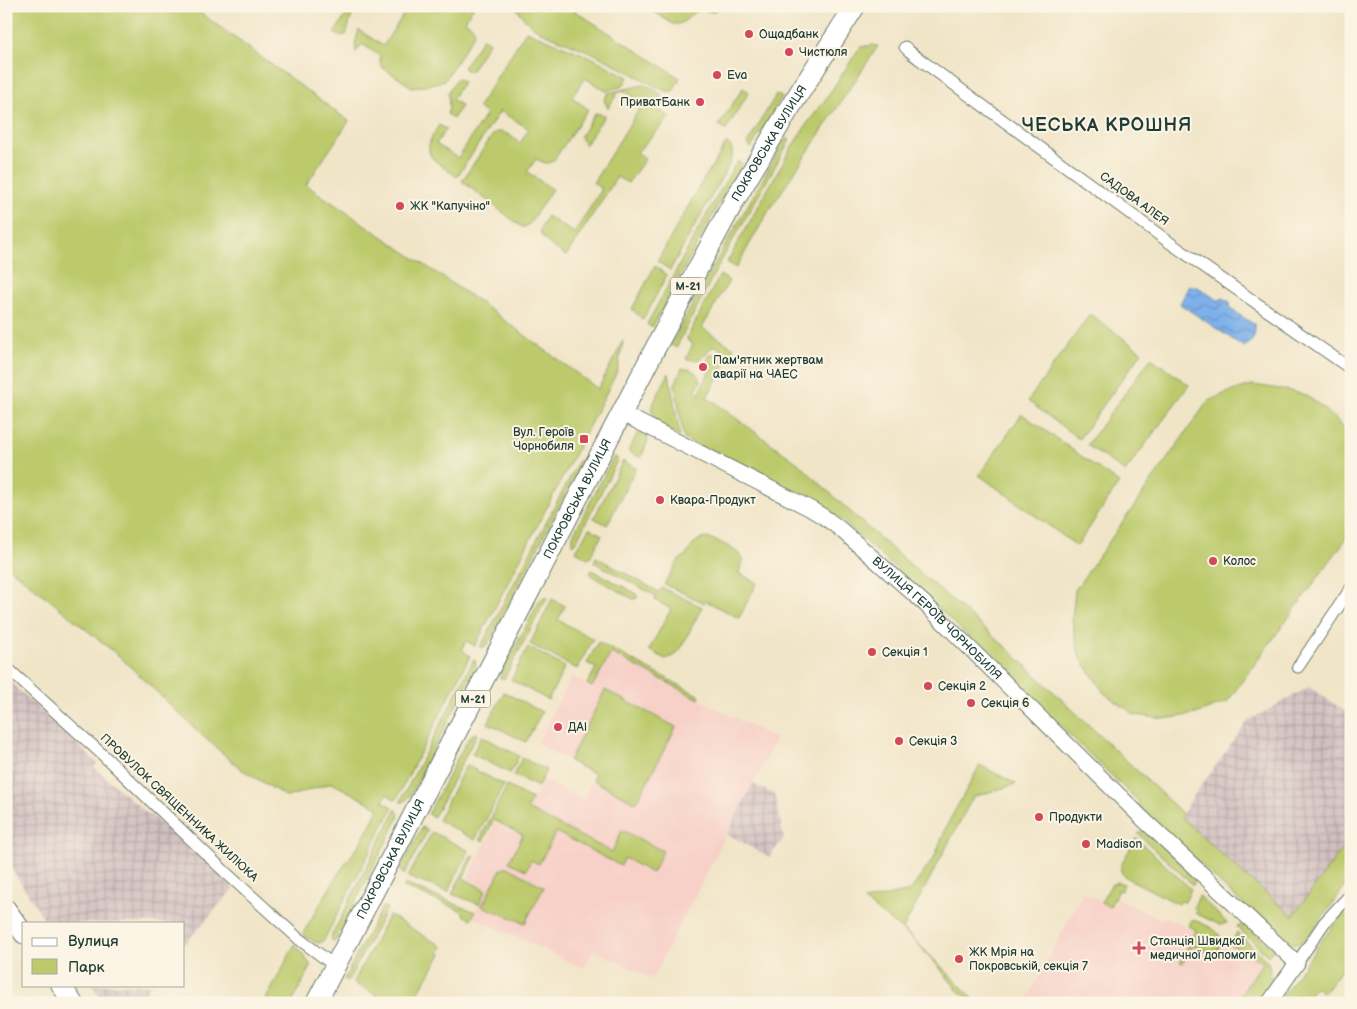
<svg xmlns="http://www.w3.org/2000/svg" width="1357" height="1009" viewBox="0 0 1357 1009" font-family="'Balsamiq Sans',sans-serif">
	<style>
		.built { fill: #f7d1c8 }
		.industrial { fill: url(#industrial-grid) }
		.green { fill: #bcca6c; stroke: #6e8450 }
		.water { fill: url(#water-waves); stroke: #4e7790 }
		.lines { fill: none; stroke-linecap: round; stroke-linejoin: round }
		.minor-casing { stroke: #687868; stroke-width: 13 }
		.tertiary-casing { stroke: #687868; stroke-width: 17 }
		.primary-casing { stroke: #687868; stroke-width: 21 }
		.trunk-casing { stroke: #687868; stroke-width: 22 }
		.minor { stroke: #fff; stroke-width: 11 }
		.tertiary { stroke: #fff; stroke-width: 15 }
		.primary { stroke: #fff; stroke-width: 19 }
		.trunk { stroke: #fff; stroke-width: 20 }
		.poi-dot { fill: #d1495b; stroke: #fcf5e5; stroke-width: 2 }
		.labels { text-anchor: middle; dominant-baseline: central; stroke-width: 4; stroke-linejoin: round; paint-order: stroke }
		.shield { fill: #fcf5e5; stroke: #617469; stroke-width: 1 }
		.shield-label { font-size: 11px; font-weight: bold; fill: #1f3d34 }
		.poi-label { font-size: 12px; fill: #1f3d34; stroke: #fcf5e5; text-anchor: start }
		.street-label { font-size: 12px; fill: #1f3d34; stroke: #fcf5e5 }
		.district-label { font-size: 18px; font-weight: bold; letter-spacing: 1px; fill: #1f3d34; stroke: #fcf5e5 }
	</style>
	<defs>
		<pattern id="industrial-grid" width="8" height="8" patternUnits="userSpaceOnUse" patternTransform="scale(1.25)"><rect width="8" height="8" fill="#d2bfc0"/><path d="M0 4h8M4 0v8" fill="none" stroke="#aa9c9d"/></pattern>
		<pattern id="water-waves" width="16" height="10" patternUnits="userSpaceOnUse" patternTransform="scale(1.25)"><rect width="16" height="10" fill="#7eb1eb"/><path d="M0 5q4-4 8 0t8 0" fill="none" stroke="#6791bf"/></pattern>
	</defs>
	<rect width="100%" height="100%" fill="#fcf5e5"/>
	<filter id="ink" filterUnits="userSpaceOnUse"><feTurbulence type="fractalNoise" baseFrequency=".02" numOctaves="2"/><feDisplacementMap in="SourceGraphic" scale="10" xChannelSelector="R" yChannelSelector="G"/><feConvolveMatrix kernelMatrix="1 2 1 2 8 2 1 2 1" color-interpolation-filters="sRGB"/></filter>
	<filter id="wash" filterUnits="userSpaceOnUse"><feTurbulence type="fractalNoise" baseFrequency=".0096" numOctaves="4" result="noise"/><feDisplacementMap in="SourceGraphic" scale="20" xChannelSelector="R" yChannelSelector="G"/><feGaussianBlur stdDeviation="1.12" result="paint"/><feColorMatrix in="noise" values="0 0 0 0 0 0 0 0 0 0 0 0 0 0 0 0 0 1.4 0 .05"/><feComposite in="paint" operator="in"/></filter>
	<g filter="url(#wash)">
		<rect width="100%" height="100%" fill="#f1e5c8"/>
		<path class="built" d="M611,653l165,86 -124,240 -58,-29 -10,18 -112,-51 16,-28 -21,-11 29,-55 21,11 27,-54 39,20 12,-26 -58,-30 35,-68 20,11z
			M1083,892l29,16 5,-10 45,22 2,-4 64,33 3,-4 32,17 -28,41h-210z"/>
		<path class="industrial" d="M6,678l91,85 -3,4 56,49 1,-1 83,73 -50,57v-22h-137l-4,-6 -37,-57z
			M1309,687l42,28v122l-58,80 -43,-37 -69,-63 8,-14 59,-82z
			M753,784l22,11 9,43 -15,19 -42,-23z
			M92,985h58l-12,18h-34z"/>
		<path class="green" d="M6,6h185l158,115 -43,64 172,116 120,88 25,-48 -5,28 -4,9 -139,268 -9,-5 -4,9 8,6 -74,144 -9,-6 -4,7 10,6 -69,133 -4,3h-2l-16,-8 36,-61 23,-32 18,-34 -47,-25 -45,14 -46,-28 -35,-30 -87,-83 -113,-91z
			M337,6h12l3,9 -6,20 -6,1 -6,-3 13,-19 -2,-3z
			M409,6h65l-9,15c5,4 10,5 9,13l-29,46 -20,6 -13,1 -2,-1 -28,-19 -2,-4v-7l-18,-12 -6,8 -1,-8 4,-14 24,16z
			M515,6h52l113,72 -7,13h-8l-70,-37 -54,-22c-12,-7 -19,-15 -26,-26z
			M645,6h76l-8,6c-4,0 -8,-3 -12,-2 -11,0 -15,17 -28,14z
			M526,31l67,27 35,19 -5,9 -17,5 -21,-13 -13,19 16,12 -34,51c-7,6 -11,2 -18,-1l-9,13 25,17 -22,34 -5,4h-3l-60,-46 32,-48c10,-4 18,4 26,10l9,-14 -29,-18 -43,66 -24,-18c-10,-12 0,-23 6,-34l7,4 -10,15 22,14 28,-44 -8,-7z
			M483,38l6,4 -19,30 -7,-4z
			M872,45l6,1 -110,166 -32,56 -9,-6 64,-114 16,-24 21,-28 30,-46 3,-3z
			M457,78l6,4 -11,17 9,7 -8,13 -6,-5 2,-6 -1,-16z
			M643,85l7,2 12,8 -8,12 16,10 -33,35 8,7 -17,24 -11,-6 -51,79c-6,-4 -26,-17 -26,-25 1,-5 4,-10 7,-15l27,17 28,-44 -9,-6 50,-80 -20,-13 -4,1 -11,17 -4,-8 4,-7z
			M743,88l6,4 -23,38 -7,-5z
			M776,95l6,2 -31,51 -4,-4z
			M595,113l10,2 -20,30 -5,-8z
			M786,138l4,2 -75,132 -39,76 -5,-3 36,-68z
			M727,142c7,6 6,14 3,21l-60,107 -13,-9 1,-1 41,-73z
			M738,161l4,3 -21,36 -69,128 -5,-4 67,-123 19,-33z
			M655,266l12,9 -24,45 -11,-11z
			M720,275l9,6 -27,47 32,20 -27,49 92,67 68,63 139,120 177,167 -2,3 69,63 43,36 58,-79v42l-44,59c-8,7 -16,7 -26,2l-144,-135 2,-3 -215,-208 -87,-78 -18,-12 -89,-45 -8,-1 -38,-19 -9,-55 7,-16 4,1h4l6,4 5,8 -6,10 4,3 13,-29 -5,-4 4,-8 6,3 4,-7 -5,-3c-15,4 -6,17 -30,13l7,-15 -5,-3 -1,-3z
			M1090,314l52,38 -63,87 -51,-38z
			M1151,358l38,27 -64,87 -38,-27z
			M669,373l11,64c-16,-9 -23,-10 -29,-29z
			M1252,385c15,2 41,5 54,11 16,9 35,26 45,42v94l-124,170 -31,12 -32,5 -29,-4 -31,-22 -25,-37 -7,-36 3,-30 133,-189 18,-8z
			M1022,414l97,69 -42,63 -98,-71z
			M642,433l3,1 3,6 -7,18 -13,-7 9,-17z
			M614,456l4,3 -42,83 -4,3 1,-10z
			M579,460l3,2 -94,182 -4,3 -4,1z
			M623,461l13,7 -29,57 -13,-7z
			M589,528l13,7 -13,24 -13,-8z
			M706,538c10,1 32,12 37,21l-4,14 18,10 -18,35 -33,-17 -2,2 -40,-19 15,-24c2,-2 5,-3 7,-5 8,-9 6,-15 20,-17z
			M596,557l63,35 3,-4 40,19 -22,43 -6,6 -9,3 -16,-9 22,-41 -16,-9 1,-4 -62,-34z
			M592,570l43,23 2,3v2l-4,1 -41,-23 -2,-4z
			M544,597l3,1 -43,81 -5,-2 41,-77z
			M552,599l13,7 -7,14 35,19 -16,30 -47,-25z
			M598,642l102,54 -1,3 -88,-46 -19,34 -5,-3 9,-16 -9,-5z
			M528,647l37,20 -17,33 -37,-20z
			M474,659l2,5 -1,5 -66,128 -5,5h-4z
			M605,690l71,37 -40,76 -43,-23 2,-6 -26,-13z
			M504,692l38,20 -16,30 -38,-19z
			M475,733l2,1 -43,83 -6,-3 35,-66 7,-12z
			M482,736l37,20 -9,17 -38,-19z
			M522,758l24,12 -8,17 -25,-12z
			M466,765l38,20 -29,55 -37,-20z
			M980,765l36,19 -43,13 -70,132 75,74h-2l-18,-12 -19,-24 -26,-28 -13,-11 -36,-27 46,-10 24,-33 13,-33z
			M507,786l25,13 -5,10 85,43 10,-22 41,21 -11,22 -28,-15 -3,8 -65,-34 -17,32 -8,-4 -5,10 -17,-8 14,-27 -29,-15 -11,21 -3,-2z
			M396,809l3,5 -1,5 -63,123 -5,-3z
			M422,827l6,3 -24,45 -2,-2 -2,-4z
			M1144,830l33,30 18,21 -2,4 -55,-51z
			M432,832l37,19 -21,41 -40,-15z
			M1136,838l55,51 -7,14 -3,-2 -3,3 -51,-26c-5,-3 -7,-7 -6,-13z
			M472,855l3,1 -12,22 23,12 -7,14 -27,-10z
			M508,867l36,20 -19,36 -43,-17 19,-37z
			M1117,882l7,2 -3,7 -3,-1 -8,17 -9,-5 10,-17z
			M405,884l68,27 2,1 -4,8 -7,-5 -2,-4 -58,-24z
			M1199,896l28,27 -7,2 -25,-12 2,-3 -4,-2z
			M382,907l5,1 -39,73 -4,-2z
			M1351,907v50l-27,36 -9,-6 -11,16h-27l59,-82z
			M389,915l54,32 -4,6 2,1 -29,49h-22l-26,-15 -11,-5z
			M1192,919c10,5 33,11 28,25 -1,5 -4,7 -8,9l-19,-8 -10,18 -3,-1 16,-32 -7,-4z
			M1242,925h3l29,24 -6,7 -31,-29z
			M1237,932l31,30 4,19 -15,22h-22l28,-41 -32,-17z
			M295,944l15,20v3l-18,36h-28z"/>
		<path class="water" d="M1189,286l9,1 19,13h4l1,-2 8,4 -1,5 3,3 23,15c0,11 -1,16 -11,22l-64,-43z"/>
	</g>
	<g filter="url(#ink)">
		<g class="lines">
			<defs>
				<path id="minor" d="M905,47l4,4 9,7 255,187 178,124
					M6,667l98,89 120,115 75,68 36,27
					M1298,667l53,-79
					M1297,963l27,-40 27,-29"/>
				<g id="tertiary">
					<path id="s1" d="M621,413l188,95 15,9 15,11 85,75 219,216 154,144 -28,40"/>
				</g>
				<path id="primary" d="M6,909l18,25
					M61,985l12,18"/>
				<g id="trunk">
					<path id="s2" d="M316,1003l343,-662 75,-140 55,-92 66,-103"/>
				</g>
			</defs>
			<use href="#minor" class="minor-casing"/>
			<use href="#tertiary" class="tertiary-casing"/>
			<use href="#primary" class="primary-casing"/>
			<use href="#trunk" class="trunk-casing"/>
			<use href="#minor" class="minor"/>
			<use href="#tertiary" class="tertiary"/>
			<use href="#primary" class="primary"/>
			<use href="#trunk" class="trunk"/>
		</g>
	</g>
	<g class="poi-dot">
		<circle cx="749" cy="34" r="5"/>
		<circle cx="789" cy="52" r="5"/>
		<circle cx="717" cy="75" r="5"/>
		<circle cx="700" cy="102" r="5"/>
		<circle cx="400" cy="206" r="5"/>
		<circle cx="703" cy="367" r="5"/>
		<rect x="579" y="434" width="10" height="10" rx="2.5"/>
		<circle cx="660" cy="500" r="5"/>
		<circle cx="1213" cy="561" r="5"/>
		<circle cx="872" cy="652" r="5"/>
		<circle cx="928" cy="686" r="5"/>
		<circle cx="971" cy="703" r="5"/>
		<circle cx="558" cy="727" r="5"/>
		<circle cx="899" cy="741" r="5"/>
		<circle cx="1039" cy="817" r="5"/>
		<circle cx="1086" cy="844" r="5"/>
		<path d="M1136.5 940.5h5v5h5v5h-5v5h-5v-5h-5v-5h5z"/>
		<circle cx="959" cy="959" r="5"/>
	</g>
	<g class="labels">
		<g class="shield">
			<rect x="670.5" y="277.5" width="35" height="17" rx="4"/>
			<rect x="455.5" y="690.5" width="35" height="17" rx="4"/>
		</g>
		<g class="shield-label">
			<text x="688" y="286">М-21</text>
			<text x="473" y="699">М-21</text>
		</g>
		<g class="poi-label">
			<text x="759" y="34">Ощадбанк</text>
			<text x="799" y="52">Чистюля</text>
			<text x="727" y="75">Eva</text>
			<text x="690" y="102" text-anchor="end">ПриватБанк</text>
			<text x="410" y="206">ЖК "Капучіно"</text>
			<text x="713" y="360">Пам'ятник жертвам<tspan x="713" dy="14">аварії на ЧАЕС</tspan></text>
			<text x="574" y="432" text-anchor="end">Вул. Героїв<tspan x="574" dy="14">Чорнобиля</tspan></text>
			<text x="670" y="500">Квара-Продукт</text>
			<text x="1223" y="561">Колос</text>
			<text x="882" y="652">Секція 1</text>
			<text x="938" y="686">Секція 2</text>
			<text x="981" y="703">Секція 6</text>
			<text x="568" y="727">ДАІ</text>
			<text x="909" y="741">Секція 3</text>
			<text x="1049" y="817">Продукти</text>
			<text x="1096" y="844">Madison</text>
			<text x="1150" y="941">Станція Швидкої<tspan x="1150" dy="14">медичної допомоги</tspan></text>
			<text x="969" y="952">ЖК Мрія на<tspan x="969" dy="14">Покровській, секція 7</tspan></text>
		</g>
		<g class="street-label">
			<text stroke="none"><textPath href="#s2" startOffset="972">ПОКРОВСЬКА ВУЛИЦЯ</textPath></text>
			<text transform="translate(1134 199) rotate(36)">САДОВА АЛЕЯ</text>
			<text stroke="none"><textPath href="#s2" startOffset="568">ПОКРОВСЬКА ВУЛИЦЯ</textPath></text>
			<text stroke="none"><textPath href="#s1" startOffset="380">ВУЛИЦЯ ГЕРОЇВ ЧОРНОБИЛЯ</textPath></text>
			<text transform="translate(179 808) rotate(43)">ПРОВУЛОК СВЯЩЕННИКА ЖИЛЮКА</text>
			<text stroke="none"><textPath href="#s2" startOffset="162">ПОКРОВСЬКА ВУЛИЦЯ</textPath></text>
		</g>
		<g class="district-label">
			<text x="1107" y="125">ЧЕСЬКА КРОШНЯ</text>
		</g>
	</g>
	<rect width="1357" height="1009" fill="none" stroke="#fcf5e5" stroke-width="25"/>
	<rect x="22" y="922" width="162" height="65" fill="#fcf5e5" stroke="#a4ab9e"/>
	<rect x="32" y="938" width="25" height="8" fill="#ffffff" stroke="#a4ab9e"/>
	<text x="68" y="946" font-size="15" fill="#1f3d34">Вулиця</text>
	<rect x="32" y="959" width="25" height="15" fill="#bcca6c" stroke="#a4ab9e"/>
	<text x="68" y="972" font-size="15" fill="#1f3d34">Парк</text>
</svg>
